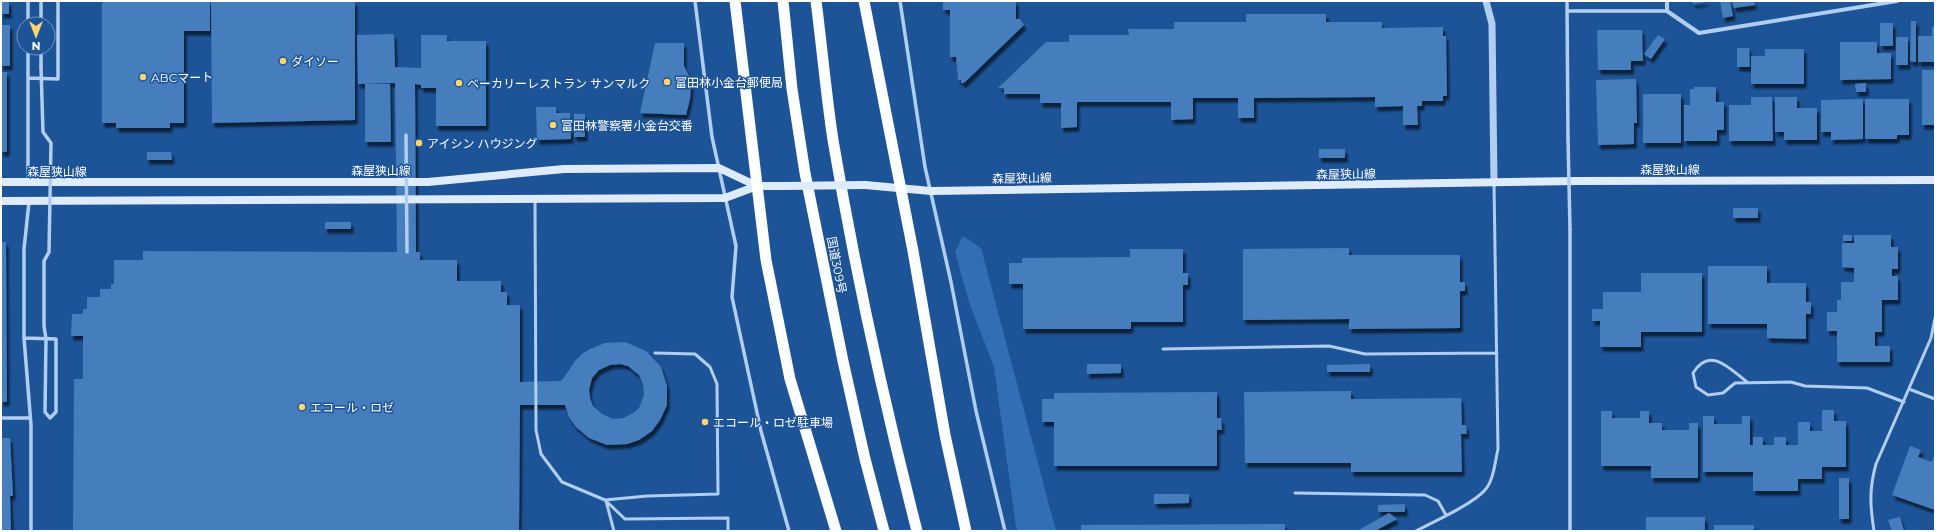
<svg xmlns="http://www.w3.org/2000/svg" width="1936" height="532" viewBox="0 0 1936 532" font-family="Montserrat,'Noto Sans JP',sans-serif">
	<style>
		.green { fill: #316eb4 }
		.building { fill: #457dbd; fill-rule: evenodd; filter: url(#shadow) }
		.lines { fill: none; stroke-linecap: round; stroke-linejoin: round }
		.service { stroke: #b1cef0; stroke-width: 3 }
		.pedestrian { stroke: #b1cef0; stroke-width: 3.5 }
		.minor { stroke: #b1cef0; stroke-width: 4 }
		.tertiary { stroke: #b1cef0; stroke-width: 7 }
		.secondary { stroke: #deebfb; stroke-width: 8 }
		.trunk { stroke: #fcfeff; stroke-width: 11 }
		.pedestrian-bridge { stroke: #b1cef0; stroke-width: 3.5 }
		.secondary-bridge { stroke: #deebfb; stroke-width: 8 }
		.poi-dot { fill: #ffd470; stroke: #1d5497; stroke-width: 1.5 }
		.labels { text-anchor: middle; dominant-baseline: central; stroke-width: 3; stroke-linejoin: round; paint-order: stroke }
		.poi-label { font-size: 12px; fill: #fff; stroke: #1d5497; text-anchor: start }
		.street-label { font-size: 12px; fill: #fff; stroke: #1d5497 }
	</style>
	<defs>
		<filter id="shadow"><feDropShadow dx="2.5" dy="4.5" stdDeviation="1" flood-color="#0009"/></filter>
	</defs>
	<rect width="100%" height="100%" fill="#1d5497"/>
	<path class="green" d="M963,236l18,12 75,283h-38l-2,-4 -22,-160 -25,-65 -14,-50z"/>
	<path class="building" d="M1,1h8v13h-8z
		M102,1h108v30h-26v92h-14v5h-54v-5h-14z
		M211,1h144v119l-143,3z
		M943,1h73v18h4l4,6 -60,58h-3v-3h-3l-2,-23h-6v-47h-7z
		M1693,1h14v1l-14,2z
		M1720,1h10l3,15 -10,2z
		M1732,1h22l1,4 -21,3z
		M1246,14h80v8h56v6l61,-1v9h3l1,60h-4v5h-21v5h-5l1,19h-15v-19l-28,1v-10l-121,1v20h-16v-20h-45v21l-22,1v-18h-94v25l-16,1v-25h-21v-9h-36v-6h-6l48,-46h23v-7h60l-1,-6h46v-7h72z
		M1911,21h5v41l-6,-1z
		M1880,23h13v23h-13z
		M1,25h9v41h-9z
		M1932,27h3v35h-17v-26h14z
		M1597,30h45l1,31h-12v9h-33z
		M394,34l1,33 26,1v-33h26v6h39v85h-50v-38h-15v-3l-6,-1 1,168h4v8h37v21h44v11h6v13h13v77l40,-1 3,-2 12,-18 7,-7 8,-5 15,-6 20,-1 21,9 15,16 6,19v19l-7,15 -8,11 -13,9 -12,4 -20,1 -18,-7 -13,-11 -7,-10 -4,-12h-45l-1,126h-446l1,-152h9v-43h-12l1,-22h11v-5h4v-12h13v-8h11v-5h3v-24h29v-9l254,1 -2,-169 -37,1 -1,-49zM620,364l8,2 11,9 4,9 1,11 -5,13 -6,5 -10,5 -10,1 -11,-5 -9,-8 -3,-8 -1,-8 3,-12 7,-8 11,-5z
		M1658,35l7,4 -14,20 -7,-5z
		M1896,37h12v28h-12z
		M1840,42h37v11h14v26l-51,1z
		M655,43h29v23l5,10 2,11 -1,12 -4,16 -46,-2z
		M1737,48h12l1,19h-13z
		M1765,49h39v35h-53v-28h14z
		M1922,70h13v55h-13z
		M1,72h6v80h-6z
		M1636,79l1,44h-3v21l-36,1 -2,-65z
		M1866,83v9h-10l-1,-8z
		M365,84h25l1,58h-26z
		M1694,87h22v15h8v28h-7v11h-33v-36h6v-16h4z
		M1643,94h38v49h-38z
		M1751,97h21l1,44h-44v-36h22z
		M1775,97h22v11h20v32h-33v-8h-9z
		M1863,99v40l-32,1v-8h-10v-32z
		M1865,99h44v36h-12v4h-32z
		M536,107h20v6h14l1,26 -34,1z
		M574,114h11v23h-11z
		M1319,149h26v9h-26z
		M147,152h24l1,8h-25z
		M1733,208h25v10h-25z
		M325,222h26v7h-26z
		M1843,235h9v6h-9z
		M1854,235h37v12h7v22h-6v7h6v24h-16v32h-7v14h15v16h-53v-31h-10v-19h10v-12h4v-18h13v-14l-12,-1v-24h12z
		M1,242h5l1,160h-6z
		M1349,248v7h111v27h5v9h-5v37l-111,1v-10l-106,1v-71z
		M1130,249h53v24h5v12h-5v37h-52v7h-108v-45h-14v-21h13v-5l108,-1z
		M1708,266h59v17h39v19h5v12h-5v25l-39,-1v-14h-59z
		M1641,273h61v59h-61v15h-41v-26h-8v-12h11v-17h38z
		M1087,364h34v9l-34,1z
		M1370,364v8h-43v-7z
		M1351,391v8l110,-1 1,27h4l1,9h-6l1,38h-111v-9h-106l-1,-71z
		M1217,392v26h4l1,12h-5v36h-163v-44h-12v-23h12v-6z
		M1822,410h12v11h12v46h-24v12h-24v12h-45v-19h-50v-56h11v8h28v-8h8v29h3v-8h10v8h11v-8h12v8h12v-23h12v9h12z
		M1601,411h11v7h28v-7h9v12h13v7h27v-7h9v55h-47v-12h-50z
		M1,438h9l3,58h-3l1,35h-10z
		M1910,446l11,4 -3,7 14,5 3,-9v57l-43,-15z
		M1839,478h10v41h-10z
		M1154,494h35v9l-35,1z
		M1405,504v8h-27v-7z
		M1389,513l8,6 -22,12h-18z
		M1646,517h59v14h-59z
		M1900,517l4,14h-12l-4,-11z
		M1285,524v7h-204v-6z
		M1714,525h40v6h-40z"/>
	<g class="lines">
		<path class="service" d="M535,201l1,229 5,24 21,28 43,18 42,-4 71,-2 -1,-110 -7,-17 -15,-13 -40,-1
			M1163,349l166,-3 36,8 132,-1
			M1747,382c-18,-14 -37,-36 -54,-9l3,14 12,8 15,-2 12,-10 56,-1 14,4 62,2 37,14
			M1909,389l26,10
			M1295,493l130,2 13,6 8,14
			M605,500l20,19 103,-1v13
			M606,501l8,30
			M1416,531c17,-9 57,-27 69,-41 9,-10 10,-29 13,-41l-4,-266
			M1874,531c-4,-26 -5,-42 2,-67l55,-126 4,-20"/>
		<path class="pedestrian" d="M28,1v23
			M695,1l17,136 24,109 -4,51 29,134 28,100
			M900,1l25,166 26,115 25,129 29,120
			M1567,1l1,138
			M1567,11h100
			M41,24v-23
			M28,48v135
			M41,67v-19
			M28,78l30,1v-78
			M29,202l-5,47v89l7,87v106
			M1570,229v302
			M24,338l32,1v73l-6,6 -5,-6 1,-73
			M1,418h29"/>
		<path class="minor" d="M1667,1v10l32,22 198,-32"/>
		<path class="tertiary" d="M1486,1l6,23 2,159"/>
		<path class="secondary" d="M1,182h427l136,-13 155,-1 38,18
			M865,185l66,6 646,-10 358,-1
			M1,201l724,-3 32,-12h26"/>
		<path class="trunk" d="M735,1l31,259 24,119 46,152
			M783,1l9,88 13,84 38,188 22,98 19,72
			M816,1c6,46 10,93 17,139 22,131 51,262 84,391
			M864,1l49,250 32,184 21,96"/>
		<path class="pedestrian-bridge" d="M41,67l2,65 8,11 -2,109 -5,9v65l2,13
			M406,135l1,117
			M1568,139l2,90"/>
		<path class="secondary-bridge" d="M783,186l82,-1"/>
	</g>
	<g class="poi-dot">
		<circle cx="283" cy="61" r="4"/>
		<circle cx="143" cy="77" r="4"/>
		<circle cx="667" cy="82" r="4"/>
		<circle cx="459" cy="83" r="4"/>
		<circle cx="553" cy="125" r="4"/>
		<circle cx="419" cy="143" r="4"/>
		<circle cx="302" cy="407" r="4"/>
		<circle cx="705" cy="422" r="4"/>
	</g>
	<g class="labels">
		<g class="poi-label">
			<text x="291" y="61">ダイソー</text>
			<text x="151" y="77">ABCマート</text>
			<text x="675" y="82">富田林小金台郵便局</text>
			<text x="467" y="83">ベーカリーレストラン サンマルク</text>
			<text x="561" y="125">富田林警察署小金台交番</text>
			<text x="427" y="143">アイシン ハウジング</text>
			<text x="310" y="407">エコール・ロゼ</text>
			<text x="713" y="422">エコール・ロゼ駐車場</text>
		</g>
		<g class="street-label">
			<text x="1670" y="169">森屋狭山線</text>
			<text x="381" y="170">森屋狭山線</text>
			<text x="57" y="171">森屋狭山線</text>
			<text transform="translate(1346 174) rotate(-1)">森屋狭山線</text>
			<text transform="translate(1022 178) rotate(-1)">森屋狭山線</text>
			<text transform="translate(837 265) rotate(79)">国道309号</text>
		</g>
	</g>
	<rect width="1936" height="532" fill="none" stroke="#ffffff" stroke-width="4"/>
	<g transform="translate(36 36) rotate(180)"><circle r="19" fill="#1d5497" stroke="#7798c1"/>
	<path d="M0-3L7 15L0 10L-7 15Z" fill="#ffd470"/>
	<text y="-6" font-size="11" font-weight="bold" text-anchor="middle" fill="#ffffff">N</text>
	</g>
</svg>
